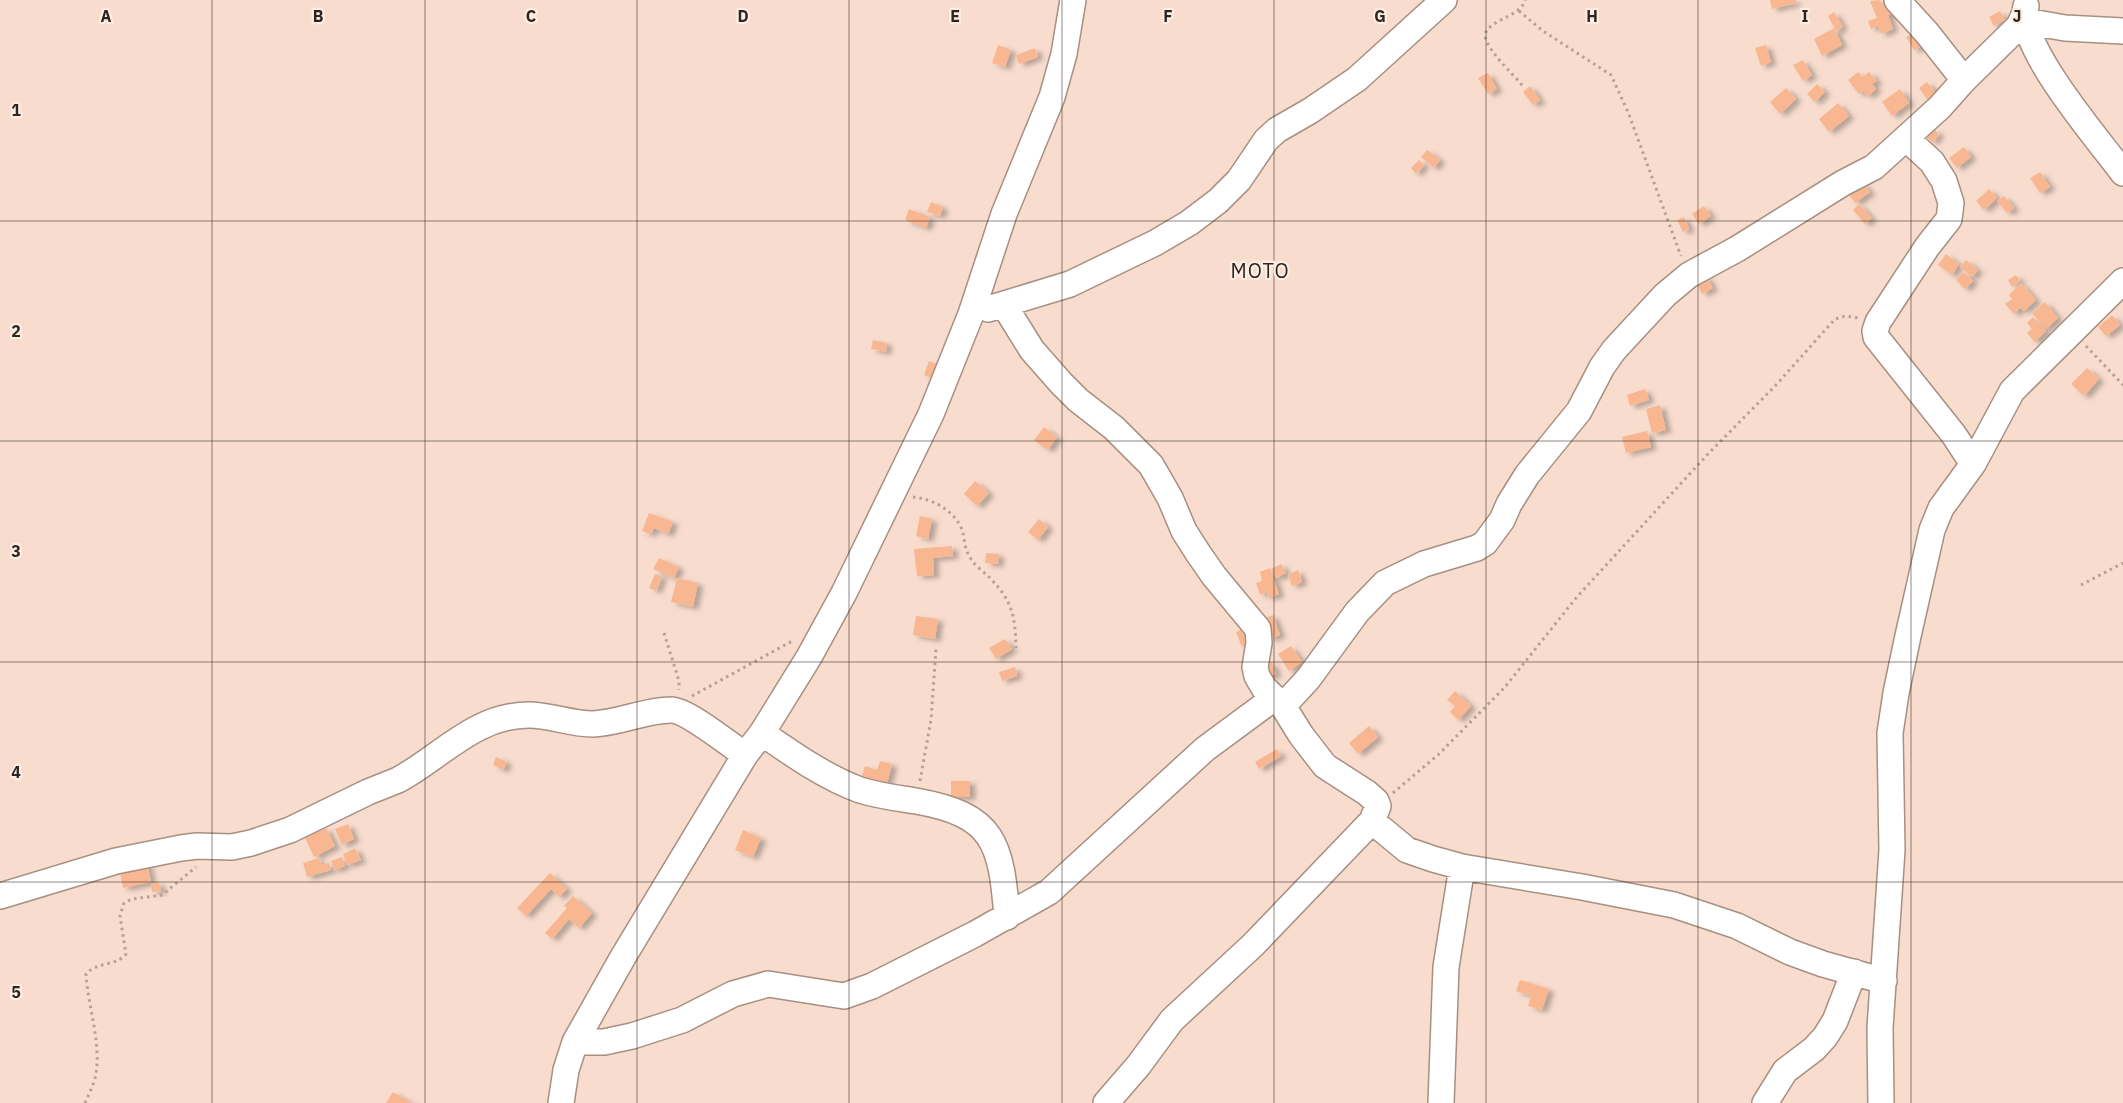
<svg xmlns="http://www.w3.org/2000/svg" width="2123" height="1103" viewBox="0 0 2123 1103" font-family="'IBM Plex Sans',sans-serif">
	<style>
		.building { fill: #f8b791; filter: url(#shadow) }
		.lines { fill: none; stroke-linecap: round; stroke-linejoin: round }
		.minor-casing { stroke: #a78f81; stroke-width: 28 }
		.path { stroke: #b5a094; stroke-width: 3; stroke-dasharray: 2.5 4; stroke-linecap: butt }
		.minor { stroke: #fff; stroke-width: 25 }
		.grid { fill: none; stroke: #2f2520; stroke-width: 1; stroke-opacity: 0.55 }
		.labels { text-anchor: middle; dominant-baseline: central; stroke-width: 4.5; stroke-linejoin: round; paint-order: stroke }
		.quarter-label { font-size: 20px; letter-spacing: 1px; fill: #2f2520; stroke: #fdede3 }
		.grid-label { font-size: 16px; text-anchor: middle; font-weight: bold; fill: #2f2520; stroke: #fdede3; stroke-width: 4.5; stroke-linejoin: round; paint-order: stroke }
	</style>
	<defs>
		<filter id="shadow"><feDropShadow dx="5.5" dy="3" stdDeviation="2.5" flood-color="#0004"/></filter>
	</defs>
	<rect width="100%" height="100%" fill="#f8ddce"/>
	<path class="building" d="M1770,0h26v3l-24,6z
		M1880,0l2,5 10,-4 4,11 -8,3 5,14 -12,5 -3,-8 -7,3 -3,-8 9,-3 -7,-17z
		M2000,11l5,9 -11,6 -5,-9z
		M1834,12l9,15 -7,4 -8,-15z
		M1834,28l8,17 -20,11 -8,-17z
		M1914,33l8,13 -8,4 -8,-13z
		M998,45l13,5 -6,17 -13,-4z
		M1766,45l5,17 -10,4 -6,-18z
		M1035,48l3,9 -19,7 -3,-9z
		M1803,60l9,15 -9,6 -10,-16z
		M1858,72l5,5 6,-5 8,9 -5,3 4,5 -8,7 -5,-5 -4,3 -11,-14z
		M1488,73l9,16 -9,5 -10,-16z
		M1927,82l11,14 -8,7 -11,-15z
		M1817,84l8,8 -10,10 -8,-8z
		M1530,86l10,14 -7,5 -10,-13z
		M1786,88l10,11 -16,15 -10,-12z
		M1900,89l9,14 -17,13 -10,-14z
		M1838,103l11,13 -20,16 -10,-13z
		M1934,129l5,5 -6,8 -6,-4z
		M1964,147l7,10 -14,11 -8,-10z
		M1427,150l13,10 -6,8 -13,-11z
		M1419,160l5,5 -8,9 -5,-6z
		M2040,172l10,15 -10,6 -10,-15z
		M1863,183l7,9 -15,11 -7,-10z
		M1989,189l8,9 -13,12 -8,-9z
		M2004,196l10,12 -7,5 -10,-12z
		M931,202l12,5 -3,9 -13,-4z
		M1859,204l13,14 -7,6 -12,-14z
		M1704,206l7,10 -12,8 -7,-10z
		M909,209l21,8 -4,11 -21,-8z
		M1684,217l5,12 -6,3 -6,-12z
		M1946,254l13,10 -7,11 -14,-10z
		M1966,260l12,10 -6,7 -12,-10z
		M1963,272l10,9 -8,8 -9,-9z
		M2016,275l4,6 -8,6 -4,-7z
		M1706,276l7,12 -11,6 -6,-13z
		M2021,283l15,17 -12,11 -4,-3 -6,6 -9,-10 7,-5 -3,-4z
		M2045,302l13,16 -12,11 -14,-16z
		M2112,315l8,10 -14,11 -8,-9z
		M2033,317l13,14 -11,11 -8,-9 5,-4 -5,-6z
		M873,340l14,3 -1,9 -15,-3z
		M929,361l13,5 -5,14 -13,-5z
		M2087,368l12,11 -15,17 -13,-12z
		M1645,389l4,11 -19,6 -3,-11z
		M1660,405l6,25 -14,3 -6,-24z
		M1044,427l13,10 -9,13 -14,-10z
		M1647,431l4,16 -25,6 -4,-16z
		M975,481l14,12 -12,13 -13,-12z
		M649,513l24,9 -5,12 -14,-6 -3,6 -9,-3z
		M920,516l12,3 -4,20 -12,-3z
		M1039,519l9,8 -10,13 -10,-8z
		M952,546l1,10 -20,2 1,17 -17,1 -3,-27z
		M986,553l13,1 -1,10 -13,-1z
		M659,558l20,9 -5,11 -21,-9z
		M1281,564l5,9 -10,5 -5,-9z
		M1270,568l9,26 -11,4 -1,-6 -7,3 -4,-12 6,-2 -2,-9z
		M1298,570l4,12 -10,4 -4,-11z
		M655,574l7,2 -6,15 -7,-3z
		M677,578l21,5 -5,24 -22,-5z
		M1273,615l7,20 -10,4 -8,-20z
		M916,616l22,3 -3,20 -22,-4z
		M1246,627l7,16 -11,4 -6,-15z
		M1005,639l7,10 -16,10 -7,-11z
		M1291,646l11,16 -13,9 -11,-17z
		M1272,662l4,12 -9,3 -5,-11z
		M1015,667l2,9 -15,5 -3,-9z
		M1455,691l16,15 -13,14 -8,-8 5,-6 -8,-6z
		M1369,726l9,11 -20,17 -9,-11z
		M1277,749l4,7 -22,13 -4,-7z
		M496,757l11,5 -4,8 -10,-5z
		M880,761l12,3 -5,20 -26,-6 4,-12 12,4z
		M951,781h19v16h-19z
		M348,824l6,15 -12,6 -7,-16z
		M326,828l9,18 -21,11 -9,-19z
		M743,830l18,8 -8,19 -18,-7z
		M355,848l6,12 -14,5 -4,-11z
		M342,857l3,9 -11,4 -3,-9z
		M319,858l2,7 8,-2 2,7 -24,7 -4,-14z
		M147,862l4,20 -28,6 -4,-21z
		M550,873l17,16 -8,8 -8,-8 -25,27 -9,-8z
		M159,882l2,9 -9,1 -1,-8z
		M573,896l19,17 -13,15 -10,-9 -17,20 -7,-6 22,-25 -3,-2z
		M1520,980l29,9 -7,21 -14,-4 3,-10 -15,-5z
		M393,1092l19,11h-26z"/>
	<g class="lines">
		<defs>
			<path id="minor" d="M1897,0l30,33 37,47
				M2026,6c-11,38 73,134 97,167
				M2025,21l40,7 58,3
				M1907,139l25,23 12,19 7,22 -2,16 -22,28 -49,75 -3,9 1,6 78,98 19,29
				M1004,305l28,45 29,33 17,17 36,28 37,37 19,33 14,33 14,22 16,23 44,53 1,14 -4,24 2,9 7,12 19,18 18,29 24,31 42,27 9,8 2,5 -6,15 35,29 26,9 29,8 120,20 92,18 63,21 53,26 33,12 61,17
				M988,309l82,-25 85,-41 34,-20 29,-22 21,-21 27,-40 11,-10 33,-19 47,-32 87,-79
				M1283,706l25,-27 49,-67 28,-29 39,-19 53,-16 8,-5 17,-23 7,-16 18,-29 52,-64 23,-44 12,-17 51,-55 24,-20 48,-26 106,-66 31,-16 66,-60 24,-27 55,-54 5,-11
				M762,733c30,21 63,44 98,57 19,6 37,8 56,11 79,14 85,42 91,116
				M0,896l116,-35 65,-13 16,-2 35,1 19,-4 39,-13 78,-38 30,-12c43,-23 77,-65 131,-65 21,0 42,9 64,9 27,-1 52,-14 78,-14 16,0 59,35 74,45
				M575,1042h29l28,-6 50,-16 51,-26 35,-10 76,12 28,-10 103,-52 74,-42 156,-143 69,-51
				M561,1103l5,-33 9,-28 48,-85 122,-202 17,-22 47,-76 35,-64 87,-179 40,-100 33,-100 48,-117 12,-43 9,-54
				M1106,1103l32,-37 34,-46 81,-75 119,-124
				M1441,1103l5,-136 16,-100
				M1765,1103l20,-32 29,-22 11,-12 10,-16 19,-49
				M1881,1103l-1,-75 12,-178 -2,-117 6,-40 12,-57 24,-106 9,-22 32,-44 39,-73 111,-110"/>
		</defs>
		<use href="#minor" class="minor-casing"/>
		<path class="path" d="M1519,11l24,20 68,44 17,37 53,144
			M1522,85c-11,-13 -27,-27 -35,-43 -11,-21 34,-23 38,-42
			M2086,346l37,39
			M913,497c21,2 44,15 50,36 2,9 2,18 8,26 4,7 13,13 19,19 23,24 25,38 26,70
			M2081,585l42,-22
			M664,633l15,48v9
			M692,696l102,-56
			M920,781l11,-61 5,-71
			M1393,793l46,-39 66,-67 71,-89 131,-143 69,-70 59,-66 10,-3 14,2
			M85,1103c4,-9 9,-19 11,-29 5,-33 -8,-67 -10,-100 10,-12 31,-8 40,-20l-6,-38 4,-13 8,-4 30,-4 34,-28"/>
		<use href="#minor" class="minor"/>
	</g>
	<path class="grid" d="M212,0v1103M425,0v1103M637,0v1103M849,0v1103M1062,0v1103M1274,0v1103M1486,0v1103M1698,0v1103M1911,0v1103M0,221h2123M0,441h2123M0,662h2123M0,882h2123"/>
	<g class="labels">
		<g class="quarter-label">
			<text x="1260" y="270">MOTO</text>
		</g>
	</g>
	<g class="grid-label">
		<text x="106" y="22">A</text>
		<text x="318" y="22">B</text>
		<text x="531" y="22">C</text>
		<text x="743" y="22">D</text>
		<text x="955" y="22">E</text>
		<text x="1168" y="22">F</text>
		<text x="1380" y="22">G</text>
		<text x="1592" y="22">H</text>
		<text x="1805" y="22">I</text>
		<text x="2017" y="22">J</text>
		<text x="16" y="116">1</text>
		<text x="16" y="337">2</text>
		<text x="16" y="557">3</text>
		<text x="16" y="778">4</text>
		<text x="16" y="998">5</text>
	</g>
</svg>
